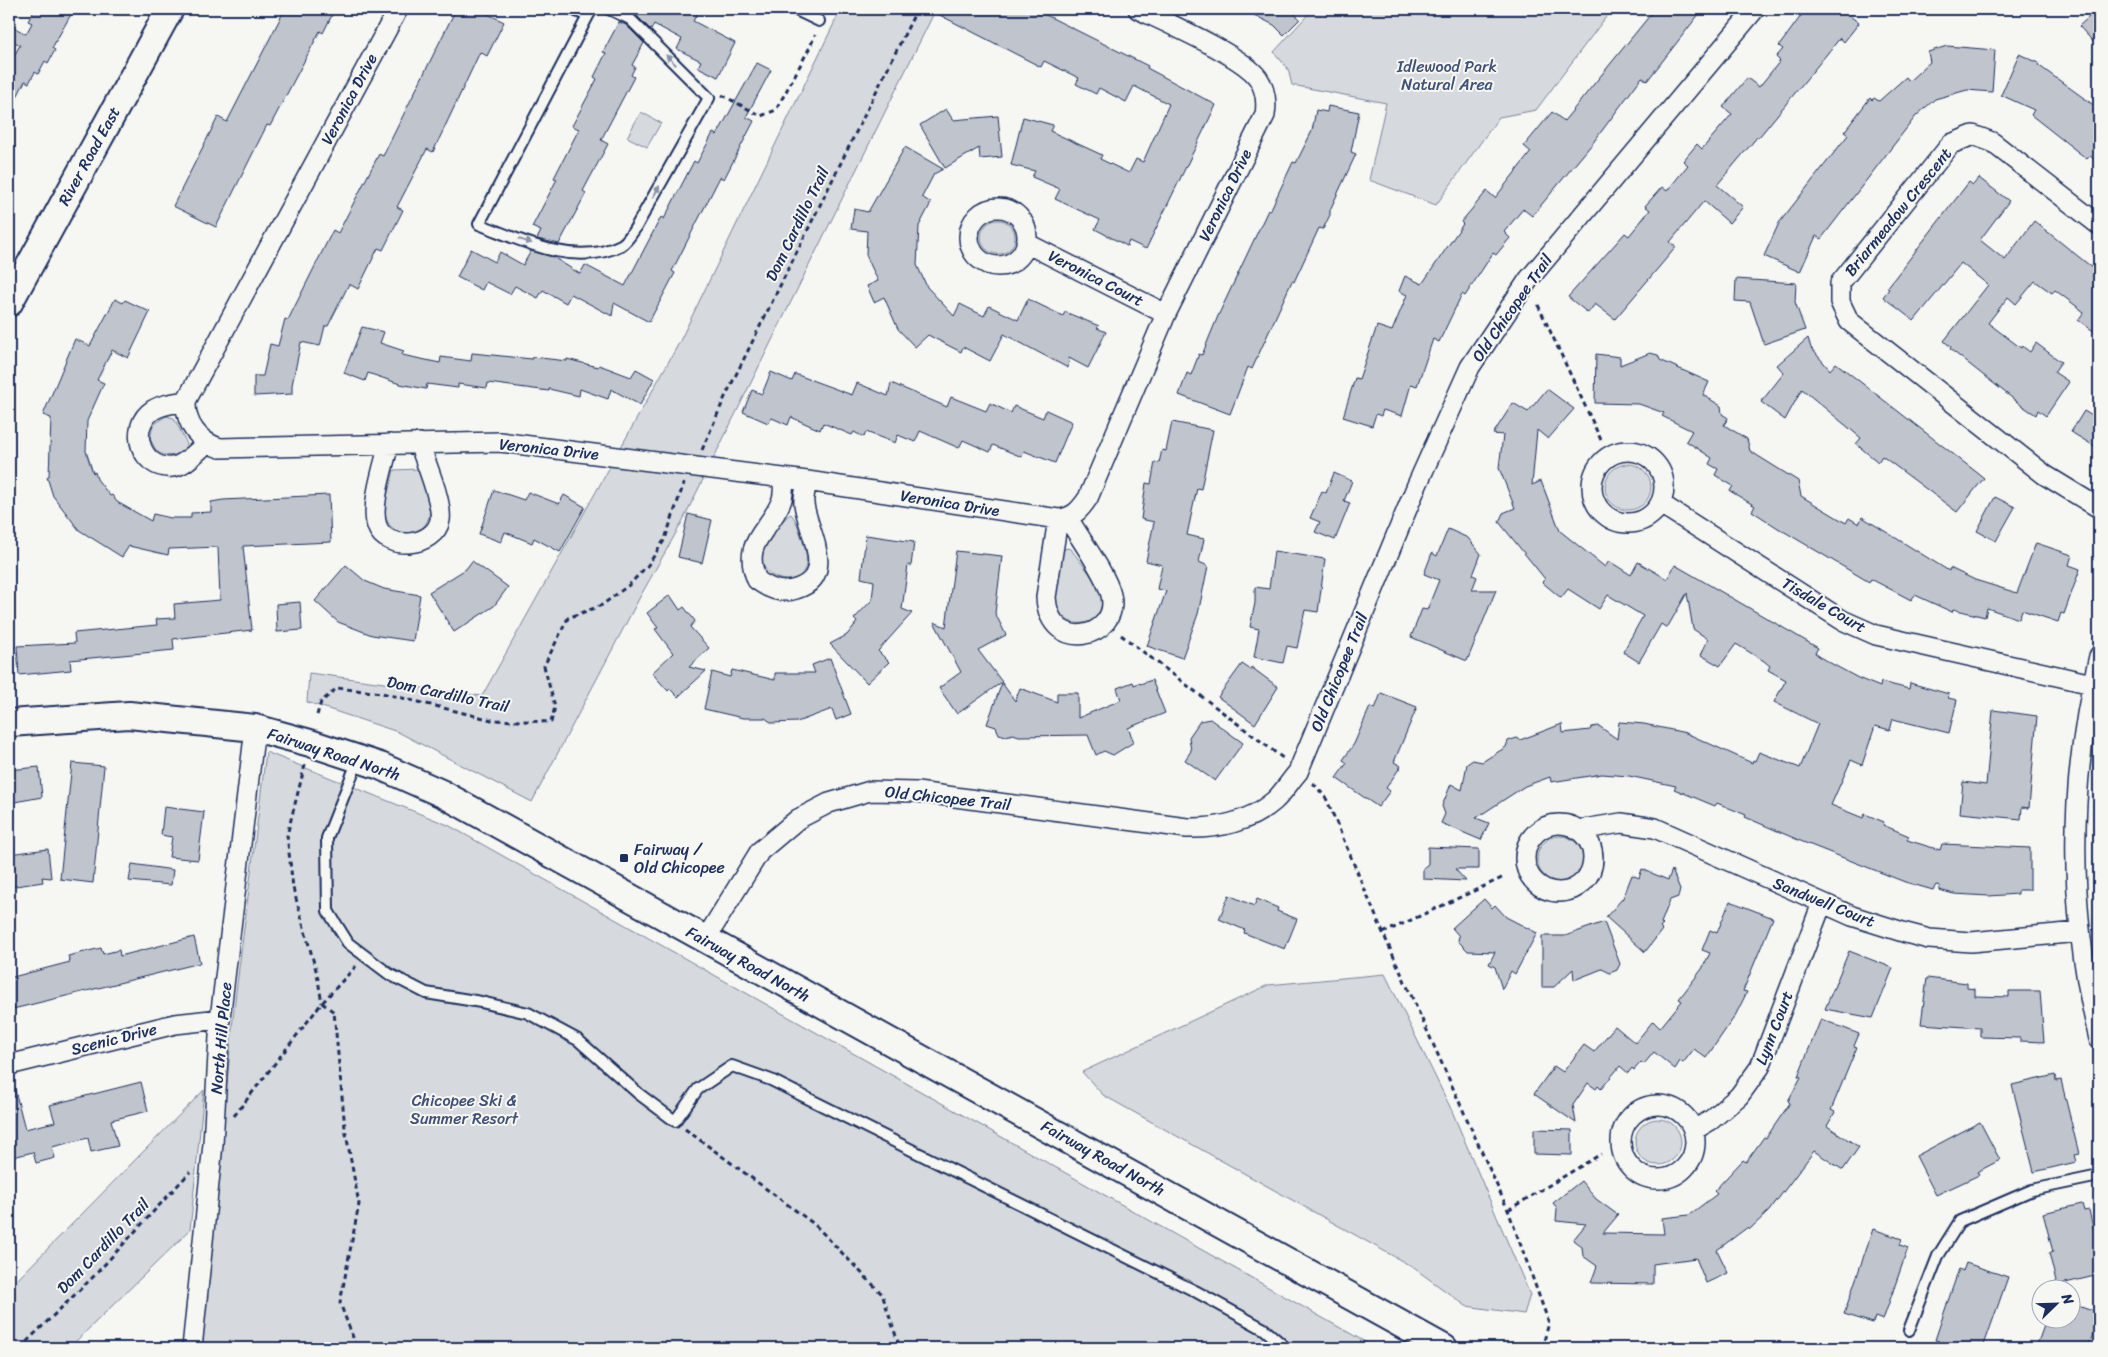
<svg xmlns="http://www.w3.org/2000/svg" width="2108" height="1357" viewBox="0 0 2108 1357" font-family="Sriracha,sans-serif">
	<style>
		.green { fill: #d6d9dd; stroke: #78849e }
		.building { fill: #c0c4cd; stroke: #1b2f5e }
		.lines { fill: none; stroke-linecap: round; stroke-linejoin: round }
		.lane-casing { stroke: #1b2f5e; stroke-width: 14 }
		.street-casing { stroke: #1b2f5e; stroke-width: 22 }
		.secondary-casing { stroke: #1b2f5e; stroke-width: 30 }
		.path { stroke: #1b2f5e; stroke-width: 3; stroke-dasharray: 5 4; stroke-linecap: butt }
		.lane { stroke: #f6f6f2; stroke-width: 10 }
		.street { stroke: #f6f6f2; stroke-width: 19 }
		.secondary { stroke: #f6f6f2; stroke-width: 26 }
		.oneway { fill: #8892a8 }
		.poi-dot { fill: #1b2f5e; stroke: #f6f6f2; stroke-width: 2 }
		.labels { text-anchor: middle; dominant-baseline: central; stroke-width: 4; stroke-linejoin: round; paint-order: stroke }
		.park-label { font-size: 16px; fill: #405177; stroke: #f6f6f2 }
		.street-label { font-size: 16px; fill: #1b2f5e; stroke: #f6f6f2 }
		.poi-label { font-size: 16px; fill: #1b2f5e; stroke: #f6f6f2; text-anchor: start }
	</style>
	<rect width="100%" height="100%" fill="#f6f6f2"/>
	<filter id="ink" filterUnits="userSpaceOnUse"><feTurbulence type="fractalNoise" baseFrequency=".02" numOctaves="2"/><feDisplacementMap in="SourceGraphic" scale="10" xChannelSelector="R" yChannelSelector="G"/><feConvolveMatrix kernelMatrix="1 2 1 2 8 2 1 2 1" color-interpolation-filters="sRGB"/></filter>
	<g filter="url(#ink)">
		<path class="green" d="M841,9h95l-255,515 -40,71 -109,207 -134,-70 -91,-30 2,-29 173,23 197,-353z
			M1313,9h299l-76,101 -37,7 -63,88 -67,-25 17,-77 -94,-18 -4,-16 -14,-17z
			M641,112l20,11 -14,24 -20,-10z
			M981 237a17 17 0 1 1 34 0a17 17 0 1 1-34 0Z
			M166,416l8,2 13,26c-5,13 -19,14 -30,8l-7,-13 3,-14z
			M1605 487a23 23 0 1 1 46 0a23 23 0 1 1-46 0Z
			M418,469c6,19 23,48 0,62 -7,3 -15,3 -23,-1 -19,-12 -5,-42 -1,-60z
			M791,514c6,6 9,19 12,28 21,60 -63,40 -35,1 6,-8 14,-25 23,-29z
			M1066,548l5,1c9,14 28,32 31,49 4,29 -41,37 -46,3 -2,-15 5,-34 7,-50z
			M266,752l182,73 928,523h-1174l32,-340z
			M1537 859a23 23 0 1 1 46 0a23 23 0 1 1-46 0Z
			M1385,974l67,137 78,184 -6,19 -58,-8 -55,-40 -308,-171 -21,-23 186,-87z
			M204,1090l-14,140 -121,118h-60v-60z
			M1635 1142a23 23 0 1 1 46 0a23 23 0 1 1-46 0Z"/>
		<path class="building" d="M35,9h39l-22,39 3,2 -7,13 -3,-2 -7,13 -3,-2 -6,11 -4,-2 -16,32v-48l11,-20 -11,-6 6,-11 11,6 6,-11 -4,-2z
			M285,9h50l-12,24 -3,-2 -50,95 -3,-1 -51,102 -43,-21 45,-89 9,5z
			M456,9h22l26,13 -17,34 -7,-4 -47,100 -6,-3 -30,58 6,3 -20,40 -5,-2 -20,41 -9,-5 -21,42h-3l-5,20 -19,-4 -9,43v9l-38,2v-20h9l7,-32 8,2 7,-27 3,1 45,-90 5,3 41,-79 4,2z
			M624,9h76l-7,12 42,22 -17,34 -20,-10 3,-6 -24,-12 5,-10 -28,-15 -3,6 -16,-16z
			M928,9h106l114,57 -1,2 69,37 -70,144 -17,-8 -2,5 -32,-17 5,-9 -45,-21 5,-10 -28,-12 3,-6 -24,-6 12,-48 30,8 -3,6 52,24 -2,4 29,14 7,-14 7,3 26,-58 -35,-18 -8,16 -27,-14 -3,6 -20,-10 3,-6 -35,-17 -3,6z
			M1242,9h47l11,10 -16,16 -10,-10z
			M1655,9h48l-56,72 -5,-4 -50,67 -60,72 -9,-7 -19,23 6,6 -14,17 -3,-2 -28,43 -3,-2 -23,48 -6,-3 -16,47 -6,-2 -9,32 -19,-6 -2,6 -5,-2 -4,12 -29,-9 12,-39 4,1 18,-53 15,5 15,-36 -8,-4 6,-15 17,8 41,-60 -2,-2 26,-31 8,7 36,-46 -7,-6 28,-34 12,9z
			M1806,9h50l-6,7 9,7 -15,19 -4,-4 -81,99 -1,-1 -41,49 26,22 -14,16 -25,-22 -34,41 6,5 -61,72 -20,-15 -7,9 -20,-16 57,-64 4,3 21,-26 -5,-4 17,-19 5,4 21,-26 -5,-4 14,-17 5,5 30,-35 -9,-7 24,-29 12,9 21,-26 -4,-4 7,-8 -4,-3z
			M2098,9h1v39l-20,-22z
			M619,22l7,3 18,18 -12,22 3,2 -4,8 3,2 -33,63 7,4 -25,47 3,2 -27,51 -22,-5 4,-8 -9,-4 25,-48 -3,-1 25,-49 -7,-3 25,-47 -3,-2 12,-24 -3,-1z
			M1947,46l48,4 -3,42 -25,-2 -32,9 -19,17 -95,123 -5,-3 -16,36 -36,-16 15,-33 69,-88 -4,-3 26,-34 2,2 2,-2 5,3 27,-24 3,4 21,-19 -2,-10z
			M2019,54l20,9 -1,2 61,44v54l-9,-7 -3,3 -56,-44 3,-5 -33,-15z
			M757,63l14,7 -25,47 8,4 -30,58 -4,-2 -48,94 3,2 -26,49 -35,-19 -2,13 -41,-22 -5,9 -23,-13 -5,8 -23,-12 -5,8 -24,-12 -4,8 -25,-13 14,-28 24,13 5,-10 23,13 8,-14 22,6 27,17 5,-9 40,21 36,-69 3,2 30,-58 3,2 16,-30 4,2z
			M1328,106l31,6 -8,40 5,2 -26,56v5l-7,14 -4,-1 -25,54 -2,-1 -40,88 -4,-2 -18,47 -51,-19 8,-22 4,2 8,-21 3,1 16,-39 50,-106 2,1 23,-49 3,1 16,-32 4,-21 11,2z
			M946,109l7,11 45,-4 4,41 -22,2 -1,-11 -34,20 -25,-43z
			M905,147l38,22 -9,5 -12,23 9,6 -12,23 -2,39 10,22 27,29 6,-12 24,12 5,-10 29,14 10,-21 35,17 2,-4 34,14 -2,2 9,4 -18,36 -19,-10 -1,10 -64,-34 -14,27 -27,-14 -2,5 -33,-17 -13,12 -17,-18 -14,-32 -10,5 -7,-16 11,-5 -12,-26 1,-24 -16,-2 3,-20 14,3z
			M1979,178l30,23 -29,39 25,20 29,-39 65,52v62l-21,-15 6,-8 -29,-22 -3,3 -17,-12 -19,23 -8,-7 -20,26 33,25 1,-2 8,6 6,-9 25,19 -7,10 15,10 -23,34 -8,-6 -2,5 -15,-10 -71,-56 1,-2 -7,-6 44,-56 -27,-22 -47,58 -31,-24 6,-8 -2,-1 82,-106 4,3z
			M1736,279l60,4 -1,19 10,28 -41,14 -14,-42 -15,-1z
			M115,299l8,4 2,-3 25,12 -22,46 -16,-8 -15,30 7,3 -17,38 -1,30 7,22 2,-1 2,7 13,17 2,-1 5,7 34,19 2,-7 18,4h20v-5l20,-1v-10l12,-2 106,-5 2,47 -88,4 9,84 -79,9 1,11 -104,10 1,10 -52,5 -2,-29 58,-3 -1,-10 83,-8 -1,-6 19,-1 -1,-14 46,-4 -2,-53 -49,2 -1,6 -39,-9 -7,11 -43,-27 -26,-34 -6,-19 2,-1 2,-58 -8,-3 32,-76 15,7z
			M362,327l22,5 -4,11 24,8 -2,4 38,8 1,-6 30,4 1,-8 60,6v-2l35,4v-2l31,8 1,-2 32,12 5,-8 18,10 -14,26 -29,-16 -3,10 -28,-10 -1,7 -30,-7v2l-61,-8 -1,5 -29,-4v4l-31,-4 -1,5 -26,-5 -32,-11 -3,8 -21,-8z
			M1808,338l3,10 19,22 6,-7 148,115 -27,34 -75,-56 -4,6 -22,-18 5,-6 -59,-49 -17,31 -24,-18 23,-29 -7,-8z
			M1650,353l8,2 2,5 49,22 -6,13 18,11 1,8 6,4 -4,7 23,14 3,12 48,30 3,15 45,27 3,-5 10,6 3,-7 87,54 1,-3 25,12 42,13 19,-50 36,12 -3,10 11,4 -16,45 -3,-1 -3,9 -36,-12 -3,9 -32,-11 -2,9 -32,-8 -1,3 -37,-17 -4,5 -40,-21 -2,3 -91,-54 -26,-17 3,-5 -25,-15 3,-5 -18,-11 3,-6 -9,-5 3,-6 -26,-17 6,-10 -30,-15 2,-3 -25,-9 -44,-1 1,-49 24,3v8z
			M771,372l21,9 3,-7 57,21 5,-12 31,13 3,-13 56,24 4,-10 35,14 4,-8 21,10 3,-7 29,12 3,-8 26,12 -17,41 -31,-12 -2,6 -29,-12 -3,7 -27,-12 -4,8 -39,-17 -5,11 -17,-7 -3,8 -29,-11 -2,5 -10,-5 -2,3 -29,-12 -3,7 -29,-13 -3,8 -16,-7 -4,5 -25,-11 9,-22 10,4z
			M1547,389l27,20 -26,30 -11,-9 -5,55 9,-4 19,50 45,36 4,-6 22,14 7,-13 29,17 8,-14 119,69 24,14 -3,5 8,6 35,19 22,9 1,-5 28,7 1,-6 39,11 -1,4 9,2 -8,33 -56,-14 -3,11 -15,-4 -13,39 -11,-5 -20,45 32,13 2,-4 19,8 -1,3 26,11 -2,4 33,10 2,-6 88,4v42h-12v4l-29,2 -35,-2 -15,-4 1,-4 -4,-1 -3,5 -28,-8 -102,-40 -58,-25 1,-2 -29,-12 -2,3 -41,-17 2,-3 -47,-10 -27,-2 -51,8 -1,-5 -25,9 -49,32 13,5 -8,17 -40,-17 4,-9 -3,-8 9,-22 11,6 5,-26 6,-4 9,2 24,-15 2,-6 9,-3 3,2 42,-16 1,9 27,-3 2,-3 7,-1 18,13 2,-17 25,2 42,9 66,30 1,-3 2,1 4,-9 41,16 18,-44 -44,-22 12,-22 -18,-10 2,-4 -6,-5 -28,-17 -16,22 -19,-11 7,-16 -15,-10 -6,-36 -20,35 -6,-4 -22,38 -16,-10 20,-36 -35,-21 -9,14 -31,-20 -7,9 -19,-16 3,-3 -46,-57 4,-9 12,-5 -16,-40 4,-33 -10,-1 20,-31 15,9z
			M2084,411l15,9v29l-28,-17z
			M1172,422l41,8 -12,59 -4,-1 -10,47 17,4 -5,23 9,4 -10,48 -16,44 -35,-12 19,-55 -9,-2 5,-24 -16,-4 8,-39 -13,-3 5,-36 5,1 4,-22 4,1 3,-13 4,1z
			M1334,473l18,8 -8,20 6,2 -15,37 -20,-8 5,-10 -10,-4 12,-27 4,2z
			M494,490l30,10 4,-8 31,12 5,-9 21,12 -25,45 -26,-14 -2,5 -27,-11 -4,10 -22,-8z
			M1995,497l20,10 -19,34 -19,-10z
			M688,514l24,6 -10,43 -24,-6z
			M1448,529l20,9 13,16 -8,21 4,2 -5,13h24l-29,71 -56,-24 11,-28 5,1 12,-30 -15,-6 8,-21 5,3z
			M866,535l48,7 -3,24 -3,-1 -6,44 10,4 -34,38 11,11 -22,21 -37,-39 17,-9 10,-13 -3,-3 18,-19 2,-19 -13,-3z
			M956,551l46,5 -7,57 11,22 -28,15 24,32 -45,32 -18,-26 22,-16 -27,-50 12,5z
			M1274,551l51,8 -7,53 -13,-2 -8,38 -10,-2 -4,17 -29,-6 5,-28 -9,-2 5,-24v-16l14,2z
			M472,561l36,26 -14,19 -40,26 -25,-40 37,-23z
			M346,565l19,16 19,8 36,6 -7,46 -41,-6 -34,-13 -23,-21z
			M670,595l10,15 4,-3 11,14 -5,6 19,21 -20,19 17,4 -28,26 -8,-8 -2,2 -16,-18 21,-20 -18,-24 3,-1 -11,-15z
			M300,602l2,28 -25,2 -1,-28z
			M830,658l21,56 -15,6 -4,-11 -35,13 -25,1 -7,-5h-22l-39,-9 8,-37 18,5 2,-7 43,10v-7h40l-3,-8z
			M1242,664l9,6v-3l27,20 -23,37 -37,-27z
			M1152,680l13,33 -37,15 6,14 -21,13 -9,-4 -8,4 -8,-20 -69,1 -6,-2 -7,2 -7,-2 -3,-7 -9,-3 15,-41 13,18 5,-13 37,14v-9h21v25l43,-18 -4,-12 16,-6 1,3 5,-2 1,1z
			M1381,693l36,14 -23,55 7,4 -15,22 4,3 -12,16 -42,-29 11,-15 -4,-3 11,-16 16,-37 5,2z
			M1993,710l44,6 -8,92 -7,-1 -1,12 -61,-6 3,-31 23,3z
			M1210,719l33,24 -28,38 -30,-21 6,-9 -2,-14 11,-16z
			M72,763l32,3 -11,117 -33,-4z
			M39,767l3,30 -33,6v-33z
			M164,807l40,5 -6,48 -29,-3 3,-20 -11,-2z
			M1428,847l51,2v20h-24l11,12 -43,-2v-11l5,-4z
			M48,849l3,29 -9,-1 1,5 -34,5v-33z
			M132,864l41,6 -2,15 -42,-4z
			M1642,869l26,11 4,-10 8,19 -2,8 -8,3 -9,23 2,2 -3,3 2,2 -17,22 -39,-35 17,-19 9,-23 7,3z
			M1229,895l25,11 3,-7 21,9 -1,3 20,8 -12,30 -41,-16 1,-3 -26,-11z
			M1484,899l8,9 3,-3 11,12 31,16 -22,41 -4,-3 -9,18 -7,-22 -6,-3 6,-12 -27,-1 -10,-10 1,-5 -7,-8z
			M1730,901l43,17 -30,73 4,1 -12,24 -29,42 -12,-9 -11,14 -3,-2 -5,8 -21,-17 -10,12 -3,-2 -7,8 -2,-2 -4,5 -8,-7 -19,23 -3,-3 -2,3 -8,-6 -15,22 3,18 -42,-29 20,-28 9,6 21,-27 10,7 21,-26 20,17 18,-22 7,7 22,-27 -3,-2 23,-30 8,-16 -8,-3 8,-20 7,3z
			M1604,922l16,42 -3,6 -7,3 -8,-4 -28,11 -1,-11 -19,18h-12v-51h23z
			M194,937l6,26 -191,47v-32l61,-16 -2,-6 33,-8 2,6 16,-4 1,6z
			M1849,951l44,17 -20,50 -48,-9z
			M1927,978l40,5v5l8,1v7l34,1v-6h31l4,51 -24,-1v-3l-40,-1v-9l-59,-4z
			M1821,1019l38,15 -5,12 3,1 -26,63 4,2 -8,14 32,21 -16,23 -29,-19 -45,60 -19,18 -2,-2 -31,23 11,23 -22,10 -10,-25 -43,6v20l-62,-1 6,-17 -14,-10 -1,-9 -9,-7 13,-16 -30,-3 1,-13 -4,-5 28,-22 15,18 22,16 -15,18 61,1 -2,-16 27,-3 28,-21 -3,-3 29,-31 3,2 18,-25 2,1 24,-35 -2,-2 13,-24 -3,-1z
			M2055,1075l1,6 5,-1 18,74 -5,1 2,7 -42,10 -22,-87z
			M141,1082l7,29 -37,9 7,26 -27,6 -3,-14 -36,9 3,11 -19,5 -3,-11 -24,6v-71l5,-1 11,43 30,-7 -5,-17z
			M1980,1122l20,38 -23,12 2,3 -43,20 -20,-39z
			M1534,1129l38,1v25l-38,-1z
			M2082,1204l2,7 5,-1 10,44v21l-42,10 -8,-32 4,-1 -10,-39z
			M1873,1229l29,10 -2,6 8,3 -25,72 -8,-3 -2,6 -29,-9z
			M1966,1263l42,14 -25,71h-46l2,-7 -4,-1 11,-33 13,-38 4,2z
			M2070,1302l25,9 -3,10 5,1 -9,26h-52l10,-28h24z"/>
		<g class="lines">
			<defs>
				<path id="lane" d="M572,9l16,7 4,-7
					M794,9l25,12
					M588,16l-109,208c43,17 97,44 142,21 6,-3 11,-12 15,-18l73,-129 -79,-79 -21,-10
					M358,760l-31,78 1,73 20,32 41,31 37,19 55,9 47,11 50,27 61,54 36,27 23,-32 34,-23 39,14 424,211 69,38 22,19
					M1909,1330l29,-74 22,-35 72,-31 67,-14"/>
				<path id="street" d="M398,9l-212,392c-1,23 13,41 34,47l280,-6 307,39 251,38c15,-1 22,-9 30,-21l78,-184 99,-199c2,-13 1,-25 -7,-37 -15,-22 -93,-56 -120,-69
					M969 237a29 29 0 1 1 58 0a29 29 0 1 1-58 0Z
					M2099,225l-107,-83 -19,-7 -22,9 -111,139v19l9,19 196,154 54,33
					M1026,243l140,71
					M186,401c-11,2 -24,3 -33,9 -26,17 -12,60 19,57 13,-1 25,-16 35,-24
					M389,444c-5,21 -19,62 -12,82 9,26 58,21 63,-6 3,-18 -15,-59 -21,-77
					M1592 487a36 36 0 1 1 72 0a36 36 0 1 1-72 0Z
					M784,479c-1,7 0,17 -3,23 -13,31 -40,40 -24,78 12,9 25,14 39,9 42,-13 11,-59 8,-85 -1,-7 2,-16 3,-23
					M1661,504l181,116 34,15 216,49
					M1058,519l-12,78c3,59 75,41 65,-2 -5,-21 -31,-56 -43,-77
					M2099,656c-31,127 -31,255 0,383
					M1525 858a34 34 0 1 1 68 0a34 34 0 1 1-68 0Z
					M1578,830l43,-7 34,5 197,88 54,17 23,6 42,3 108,-10
					M705,940l55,-89 38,-32 31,-16 41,-12 47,1 270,36c30,1 63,-6 87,-27 9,-8 16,-20 24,-29l119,-287 53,-118 59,-88 226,-270
					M9,1065l166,-41 45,-5
					M1621 1142a37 37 0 1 1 74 0a37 37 0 1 1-74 0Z
					M1694,1130l17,-10 28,-24 21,-29 62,-164
					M192,1348l21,-204 7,-125 35,-291"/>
				<path id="secondary" d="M9,303l161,-294
					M9,723l120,-8 126,13 55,15 70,23 63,28 1001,554"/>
			</defs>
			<use href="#lane" class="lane-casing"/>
			<use href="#street" class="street-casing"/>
			<use href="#secondary" class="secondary-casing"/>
			<path class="path" d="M722,95l39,21 15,-6 34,-63 5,-12
				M1538,305l63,135
				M702,450l23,-53 192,-388
				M1121,635l163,124
				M317,715l4,-13 16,-14 45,5 110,27 59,2 4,-15 -11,-41 24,-48 34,-13 27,-20 19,-20 17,-26 19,-56
				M305,765l-18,70 6,53 24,86 5,29
				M1313,783l13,15 57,135 125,277 41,113 -7,25
				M1383,933l121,-56
				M322,1003l12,9 11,116 14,76 -19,99 17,45
				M234,1116l88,-113 34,-37
				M685,1129l129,95 68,70 18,54
				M1508,1210l93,-56
				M20,1348l73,-71 97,-105"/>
			<use href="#lane" class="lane"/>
			<use href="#street" class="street"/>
			<use href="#secondary" class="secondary"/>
		</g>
		<defs><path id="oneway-solid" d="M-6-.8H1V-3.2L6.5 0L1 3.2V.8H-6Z" transform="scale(1.25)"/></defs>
		<g class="oneway">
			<use href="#oneway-solid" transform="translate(671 60) rotate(-135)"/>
			<use href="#oneway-solid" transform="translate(656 192) rotate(-61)"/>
			<use href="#oneway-solid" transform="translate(525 241) rotate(17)"/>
		</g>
	</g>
	<rect class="poi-dot" x="619" y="853" width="10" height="10" rx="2.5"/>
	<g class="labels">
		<g class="park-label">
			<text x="1447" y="66">Idlewood Park<tspan x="1447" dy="18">Natural Area</tspan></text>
			<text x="464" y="1100">Chicopee Ski &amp;<tspan x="464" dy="18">Summer Resort</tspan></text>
		</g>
		<g class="street-label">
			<text transform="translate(349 99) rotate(-62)">Veronica Drive</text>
			<text transform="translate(89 156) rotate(-61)">River Road East</text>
			<text transform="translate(1225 195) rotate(-64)">Veronica Drive</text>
			<text transform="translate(1898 212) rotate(-51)">Briarmeadow Crescent</text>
			<text transform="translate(797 224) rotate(-64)">Dom Cardillo Trail</text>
			<text transform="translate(1096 278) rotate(27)">Veronica Court</text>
			<text transform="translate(1512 308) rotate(-55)">Old Chicopee Trail</text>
			<text transform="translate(549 449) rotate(6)">Veronica Drive</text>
			<text transform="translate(950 503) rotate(9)">Veronica Drive</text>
			<text transform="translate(1824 605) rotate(30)">Tisdale Court</text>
			<text transform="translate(1339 672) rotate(-68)">Old Chicopee Trail</text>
			<text transform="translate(448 694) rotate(12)">Dom Cardillo Trail</text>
			<text transform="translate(334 754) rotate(18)">Fairway Road North</text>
			<text transform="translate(948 798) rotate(6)">Old Chicopee Trail</text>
			<text transform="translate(1824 902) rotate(22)">Sandwell Court</text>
			<text transform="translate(748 964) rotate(29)">Fairway Road North</text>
			<text transform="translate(1774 1028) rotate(-69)">Lynn Court</text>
			<text transform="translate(221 1038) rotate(-85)">North Hill Place</text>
			<text transform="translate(114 1039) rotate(-14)">Scenic Drive</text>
			<text transform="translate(1103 1158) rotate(29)">Fairway Road North</text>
			<text transform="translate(103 1246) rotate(-46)">Dom Cardillo Trail</text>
		</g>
		<g class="poi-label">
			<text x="634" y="849">Fairway /<tspan x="634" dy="18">Old Chicopee</tspan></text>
		</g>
	</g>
	<rect width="2108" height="1357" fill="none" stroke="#f6f6f2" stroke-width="30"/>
	<rect x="15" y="15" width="2078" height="1327" fill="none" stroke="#1b2f5e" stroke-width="2" filter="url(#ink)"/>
	<g transform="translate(2056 1304) rotate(67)"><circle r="24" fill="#f6f6f2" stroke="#9ea6b7"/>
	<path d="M0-4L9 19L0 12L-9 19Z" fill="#1b2f5e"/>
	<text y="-8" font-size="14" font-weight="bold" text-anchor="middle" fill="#1b2f5e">N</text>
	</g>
</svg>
